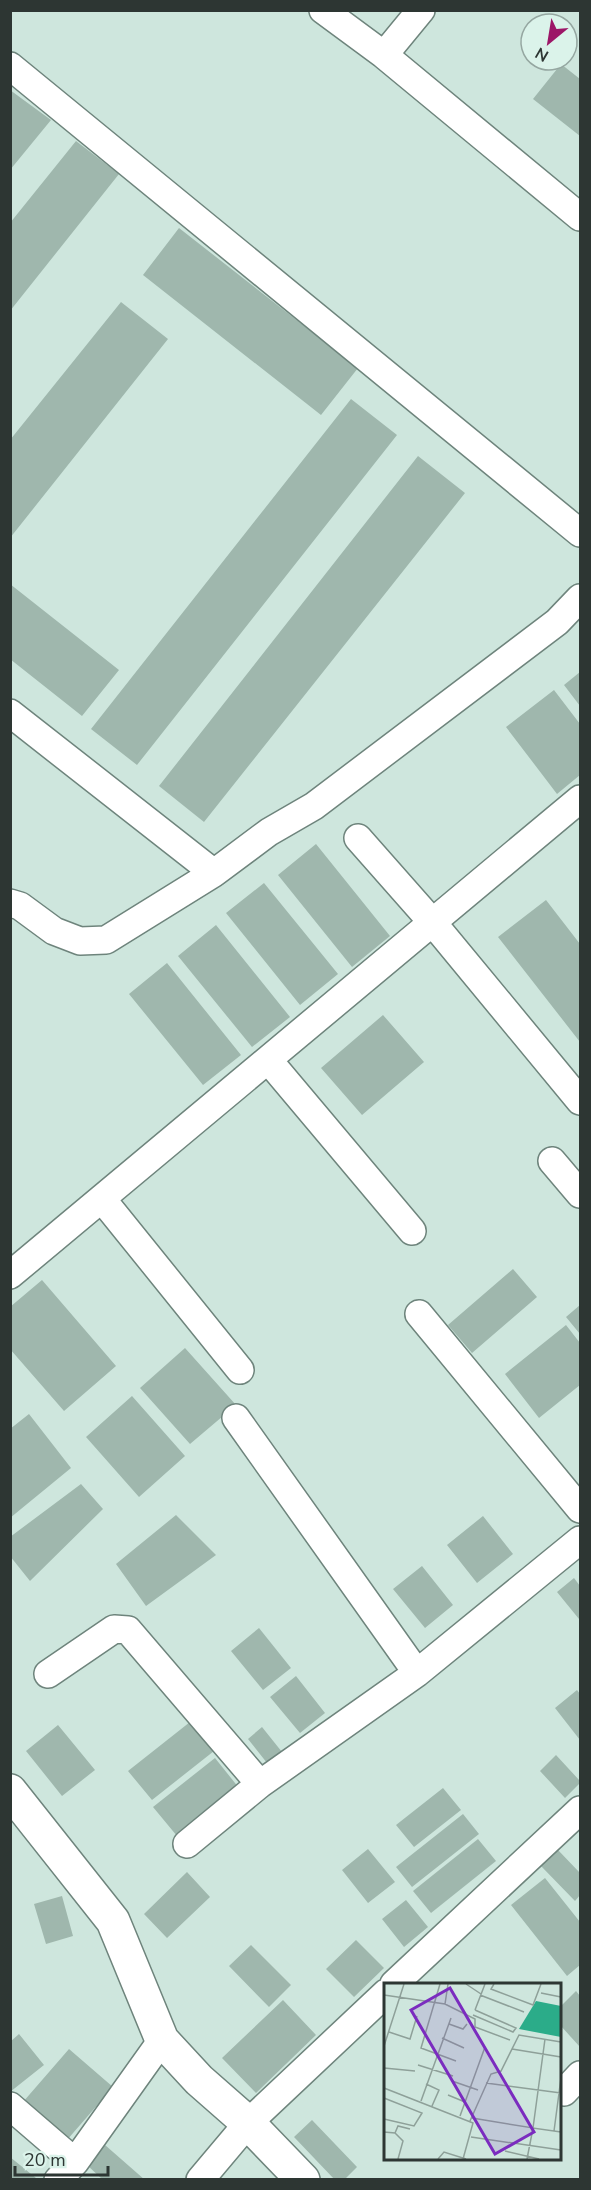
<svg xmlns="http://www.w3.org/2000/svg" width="591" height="2190" viewBox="0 0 591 2190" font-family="'Nunito Sans',sans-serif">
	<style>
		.building { fill: #9fb7ad }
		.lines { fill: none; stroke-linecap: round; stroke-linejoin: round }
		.minor-casing { stroke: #6e847c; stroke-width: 30 }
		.tertiary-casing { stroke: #6e847c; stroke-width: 36 }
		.minor { stroke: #fff; stroke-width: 27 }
		.tertiary { stroke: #fff; stroke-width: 33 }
		.inset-road { fill: none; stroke: #8ea099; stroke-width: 1.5 }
		.view { fill: #7b2cbf; fill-opacity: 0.15; stroke: #7b2cbf; stroke-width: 3 }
		.inset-edge { fill: none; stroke: #2d3633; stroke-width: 3 }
	</style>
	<rect width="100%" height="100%" fill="#cee6dd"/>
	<path class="building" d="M561,64l19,15v57l-47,-37z
		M10,90l41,30 -41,50z
		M76,141l43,33 -109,137v-88z
		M179,228l179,140 -37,47 -178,-140z
		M121,302l47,37 -158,199v-98z
		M351,399l46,36 -260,330 -46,-36z
		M418,456l47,37 -261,329 -45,-36z
		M10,584l109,86 -37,46 -72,-57z
		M580,672v34l-16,-21z
		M554,690l26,34v51l-23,19 -51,-67z
		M316,844l74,92 -38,31 -74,-92z
		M264,883l74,91 -38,31 -74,-92z
		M546,900l34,44v98l-82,-105z
		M216,925l74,92 -38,30 -74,-91z
		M167,963l74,92 -38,30 -74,-91z
		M383,1015l41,47 -62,53 -41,-47z
		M513,1269l24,28 -65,56 -24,-28z
		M42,1280l74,86 -52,45 -54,-62v-42z
		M580,1305v29l-14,-17z
		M566,1325l14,18v42l-41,33 -34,-44z
		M185,1348l51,57 -46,39 -50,-56z
		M132,1396l53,60 -46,41 -53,-60z
		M29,1414l42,54 -61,50v-89z
		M81,1484l22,25 -73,72 -20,-25v-19z
		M176,1515l40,40 -70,51 -30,-42z
		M483,1516l30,38 -36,29 -30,-38z
		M422,1566l31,39 -28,23 -32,-39z
		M574,1578l6,8v32l-1,1 -22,-27z
		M259,1628l32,40 -28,22 -32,-39z
		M296,1676l29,37 -25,20 -30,-36z
		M577,1690l3,4v46l-25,-32z
		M190,1722l24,29 -62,49 -24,-29z
		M58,1725l37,45 -33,26 -36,-45z
		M262,1727l20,25 -15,11 -19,-24z
		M556,1755l24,26v2l-15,15 -25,-27z
		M215,1758l24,30 -62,48 -24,-29z
		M443,1788l18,22 -47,37 -18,-22z
		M463,1814l16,20 -67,53 -16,-20z
		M478,1839l18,22 -65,52 -18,-22z
		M368,1849l27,33 -27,21 -26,-33z
		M558,1850l22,23v22l-5,6 -34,-35z
		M187,1872l23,25 -43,41 -23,-24z
		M545,1878l35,44v43l-13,11 -56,-71z
		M62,1896l11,40 -27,8 -12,-40z
		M406,1900l22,27 -24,20 -22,-28z
		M356,1940l28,28 -30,29 -28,-28z
		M251,1945l40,40 -22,22 -40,-41z
		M576,1991l4,5v51l-20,-22v-18z
		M283,2000l33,35 -60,58 -34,-35z
		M19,2034l25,31 -34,27v-50z
		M69,2049l44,38 -46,53 -44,-38z
		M312,2120l45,47 -13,13h-9l-41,-43z
		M105,2145l40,35h-42l-16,-15z
		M10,2157l26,21 -2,2h-24z"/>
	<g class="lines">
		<defs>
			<path id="minor" d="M323,10l61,45 196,162
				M384,55l37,-45
				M10,66l570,467
				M10,713l204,160
				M358,838l75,85 147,178
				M10,903l10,3 34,25 26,10 26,-1 108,-67 55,-41 45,-26 243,-184 23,-24
				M269,1061l143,170
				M552,1161l28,33
				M102,1199l138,171
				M10,1275l570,-476
				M419,1314l161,195
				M236,1418l181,255
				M48,1674l66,-45 14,1 132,154
				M187,1844l73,-60 157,-111 163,-133
				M394,1984l186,-174
				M564,2092l16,-17
				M10,2106l65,56
				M58,2180l17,-18 87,-122
				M200,2180l48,-57 138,-130"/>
			<path id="tertiary" d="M10,1791l103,130 49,119 37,40 49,43 55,57"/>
		</defs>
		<use href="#minor" class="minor-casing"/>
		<use href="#tertiary" class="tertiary-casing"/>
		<use href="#minor" class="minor"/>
		<use href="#tertiary" class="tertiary"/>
	</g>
	<g transform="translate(384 1983)">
		<rect width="177" height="177" fill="#cee6dd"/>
		<path d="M152,18l25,5v31l-42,-8z" fill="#2bac89"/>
		<path class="inset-road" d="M56,1l-19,64 35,13M82,1l15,10M110,1l-3,5 42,16 8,-21M157,10l20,4M0,12l61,9 30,15v8l35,13M96,12l44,17M61,21l3,-20M91,27l10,-26M89,32l40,17 3,-4 -41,-18M65,41l14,5 4,-5M5,49l21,7 7,-23M58,55l22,10M0,63l20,-62M128,66l49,8M34,82l35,11M0,85l31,3M68,98l26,9M102,100l75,10M42,101l13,6 -7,16M0,105l89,35 -10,36M64,112l17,7M0,115l38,15 -8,13 -30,-7M37,118l30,-83M76,133l25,-69M88,135l61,10 12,-89M86,138l21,-47 10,-3 18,-36 42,7M170,148l7,-53M0,149l11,1 8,8 -5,18M11,150l3,-7 12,3M87,154l90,13M121,168l34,8M54,176l6,-7 22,7M143,176l6,-31 28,4"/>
		<path class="view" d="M66,5l84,144 -39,22 -84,-144z"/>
		<rect width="177" height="177" class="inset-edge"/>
	</g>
	<rect width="591" height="2190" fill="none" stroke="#2d3633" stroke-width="24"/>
	<g transform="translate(549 42) rotate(210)"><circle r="28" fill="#dbf3ea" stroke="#95a7a1" stroke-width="1.5"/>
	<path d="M0-4.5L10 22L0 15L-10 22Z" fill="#9c1667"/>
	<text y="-9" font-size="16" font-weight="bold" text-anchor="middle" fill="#2d3633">N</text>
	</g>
	<path d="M15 2166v9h93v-9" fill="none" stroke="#2d3633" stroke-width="3"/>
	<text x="24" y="2166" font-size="18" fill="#2d3633" stroke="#dbf3ea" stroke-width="4.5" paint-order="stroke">20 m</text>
</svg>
